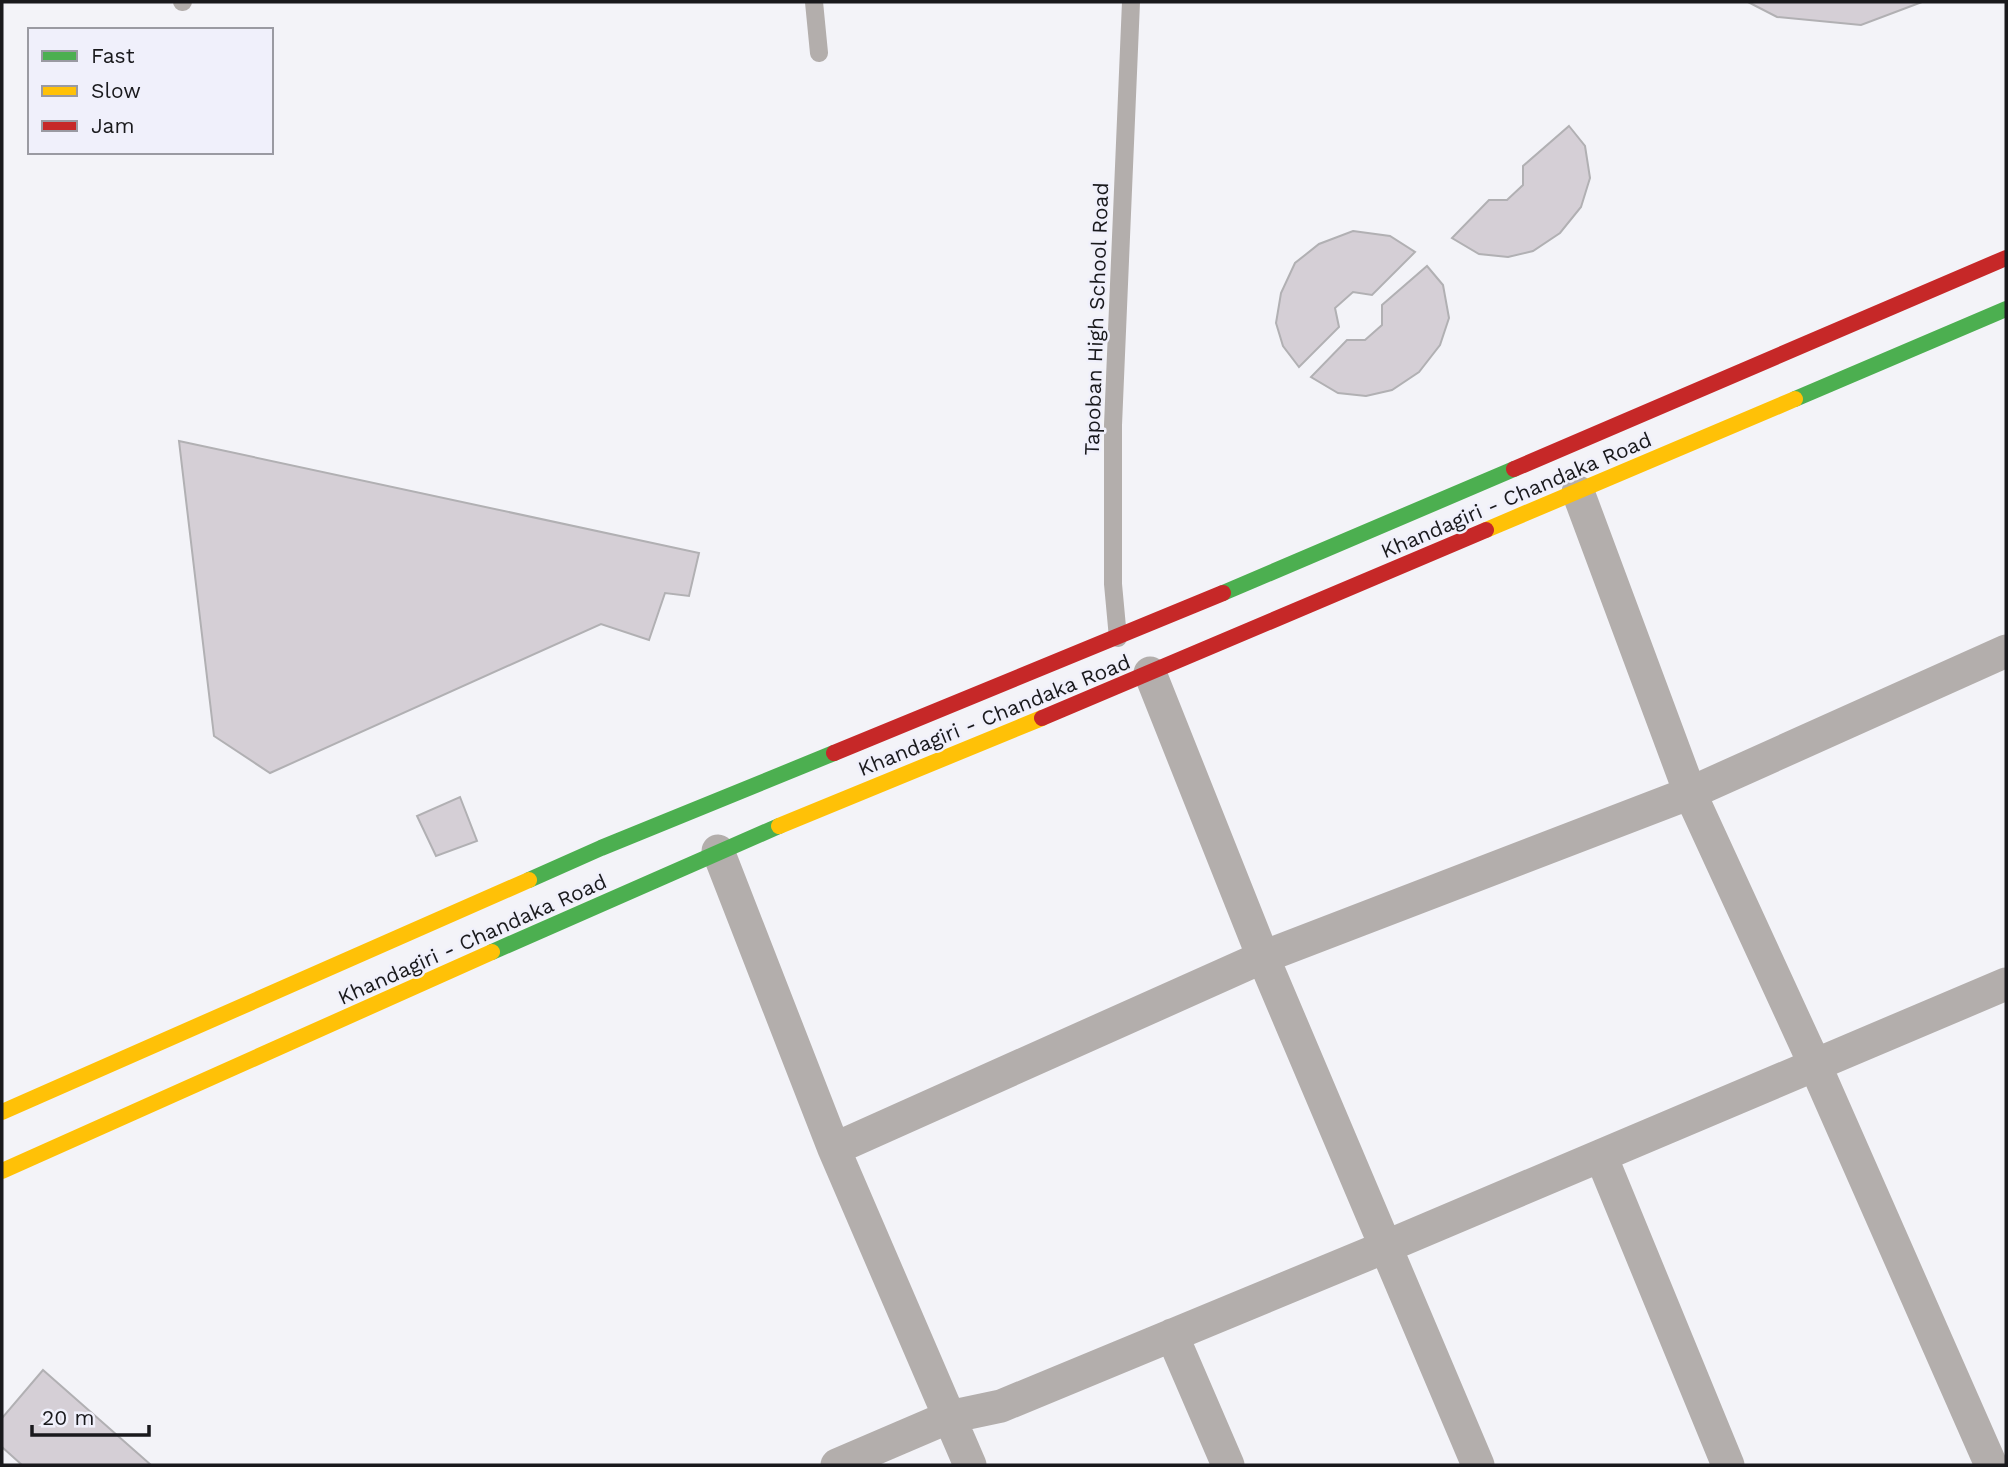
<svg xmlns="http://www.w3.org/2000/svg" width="2008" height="1467" viewBox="0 0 2008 1467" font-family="'Work Sans',sans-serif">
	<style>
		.building { fill: #d5cfd6; stroke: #b1b0b3; stroke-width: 2 }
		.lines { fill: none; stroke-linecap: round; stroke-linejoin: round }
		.lane { stroke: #b3aeac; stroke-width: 18 }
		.street { stroke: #b3aeac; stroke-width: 33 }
		.fast { stroke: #4caf50; stroke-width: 16 }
		.slow { stroke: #ffc107; stroke-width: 16 }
		.jam { stroke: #c62828; stroke-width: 16 }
		.labels { text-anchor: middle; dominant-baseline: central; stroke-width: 5; stroke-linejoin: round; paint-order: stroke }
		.street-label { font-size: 21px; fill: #19191c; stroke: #f0f0fb }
	</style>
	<rect width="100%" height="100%" fill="#f3f3f8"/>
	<path class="building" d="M1748,2h174l-61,23 -84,-8z
		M1569,126l16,20 5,32 -9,29 -21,26 -27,18 -25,6 -29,-3 -27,-16 37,-38h18l16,-15v-19z
		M1353,231l37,5 25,16 -43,43 -19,-3 -18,16 4,19 -40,40 -16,-21 -7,-23 5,-30 14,-30 24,-19z
		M1427,266l16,19 6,33 -9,27 -21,27 -27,18 -26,6 -28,-3 -27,-16 36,-37h18l17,-15v-20z
		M179,441l520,112 -10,43 -24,-3 -16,47 -48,-16 -331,149 -56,-37z
		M460,797l17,44 -41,15 -19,-40z
		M43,1370l108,95h-129l-20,-18v-29z"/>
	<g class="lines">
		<path class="lane" d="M182,2h1
			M814,2l5,51
			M1118,638l-5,-54v-159l18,-423"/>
		<path class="street" d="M1578,492l112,301 125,272 176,400
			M1150,673l113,284 215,508
			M718,851l116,298 136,316
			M834,1149l429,-192 427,-164 316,-142
			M1601,1156l127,309
			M1172,1335l56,130
			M837,1465l112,-48 52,-11 384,-159 621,-263"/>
		<path class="fast" d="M1795,399l211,-90
			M1223,593l291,-124
			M529,880l72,-32 233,-95
			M492,952l287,-126"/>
		<path class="slow" d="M1486,530l309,-131
			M779,826l263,-108
			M2,1112l527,-232
			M2,1171l490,-219"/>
		<path class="jam" d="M1514,469l492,-211
			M1042,718l444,-188
			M834,753l389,-160"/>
	</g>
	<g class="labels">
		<g class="street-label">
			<text transform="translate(1096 319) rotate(-88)">Tapoban High School Road</text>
			<text transform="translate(1516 495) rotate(-23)">Khandagiri - Chandaka Road</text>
			<text transform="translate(994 715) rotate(-22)">Khandagiri - Chandaka Road</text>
			<text transform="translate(472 939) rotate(-24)">Khandagiri - Chandaka Road</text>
		</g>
	</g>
	<rect width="2008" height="1467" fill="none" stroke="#19191c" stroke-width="7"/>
	<rect x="28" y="28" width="245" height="126" fill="#f0f0fb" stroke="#9a9aa2" stroke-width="2"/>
	<rect x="42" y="51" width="35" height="10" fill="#4caf50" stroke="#9a9aa2" stroke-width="2"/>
	<text x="91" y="63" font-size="21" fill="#19191c">Fast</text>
	<rect x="42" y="86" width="35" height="10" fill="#ffc107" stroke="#9a9aa2" stroke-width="2"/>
	<text x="91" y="98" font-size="21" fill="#19191c">Slow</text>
	<rect x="42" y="121" width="35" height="10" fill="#c62828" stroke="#9a9aa2" stroke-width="2"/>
	<text x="91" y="133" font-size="21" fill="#19191c">Jam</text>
	<path d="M32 1425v10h117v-10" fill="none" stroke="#19191c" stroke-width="3.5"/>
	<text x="42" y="1425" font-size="21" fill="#19191c" stroke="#f0f0fb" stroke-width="5" paint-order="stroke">20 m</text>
</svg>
